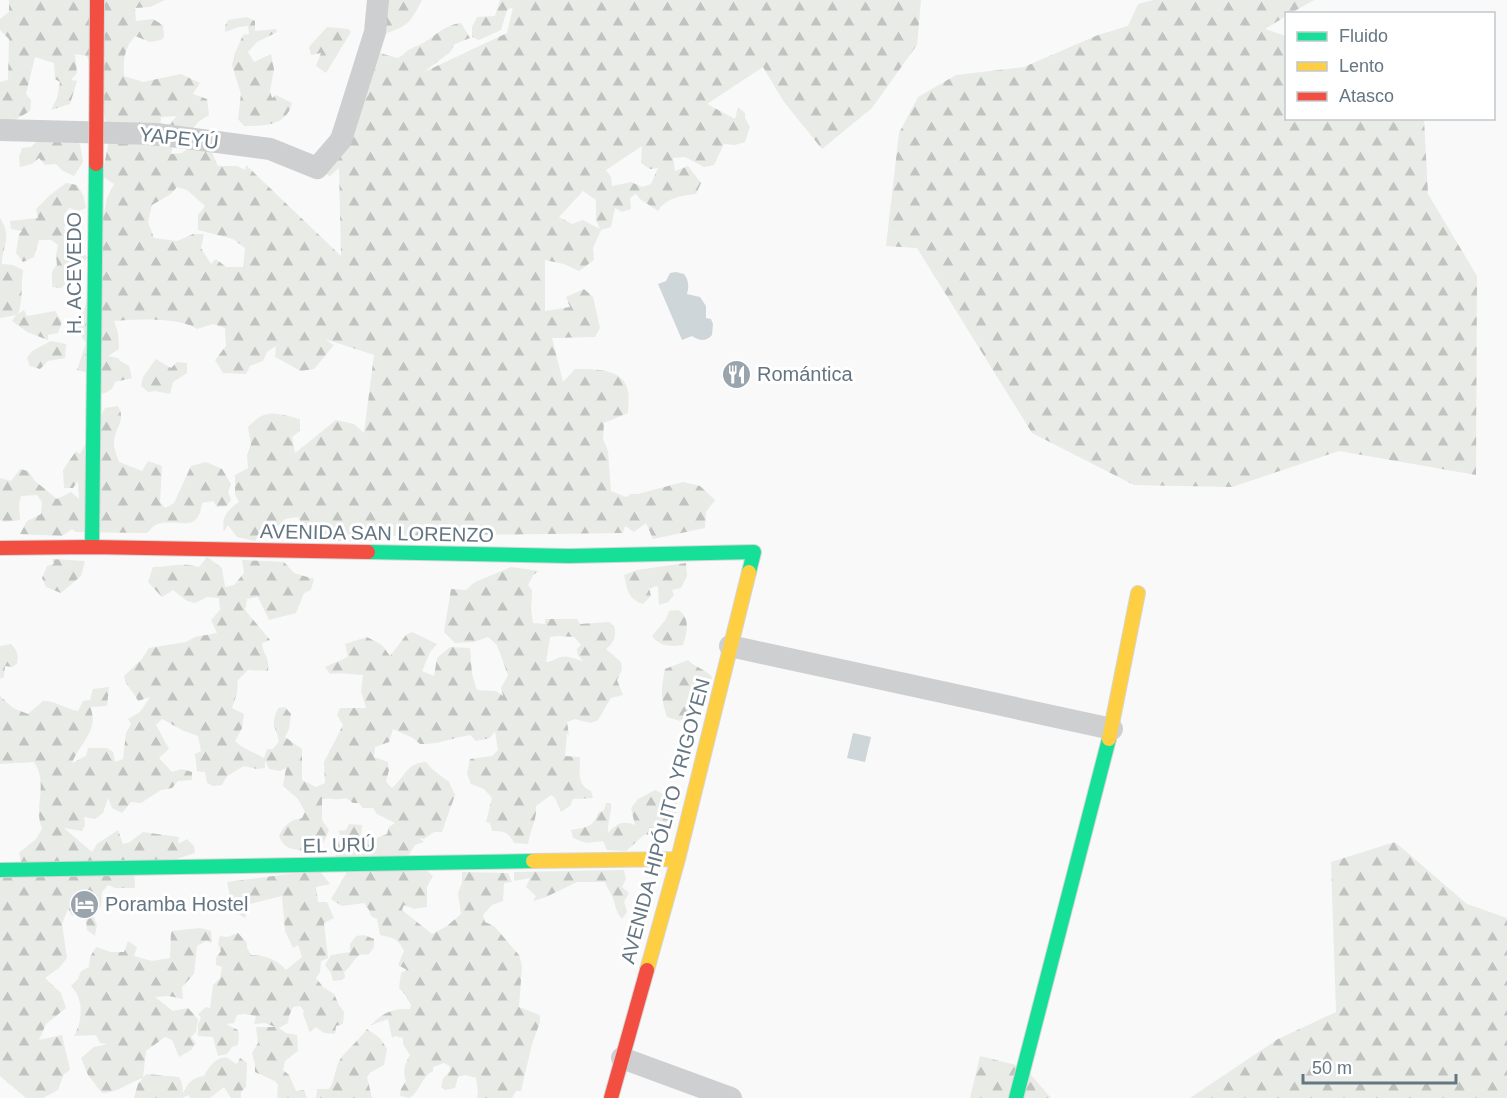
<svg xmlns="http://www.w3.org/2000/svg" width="1507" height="1098" viewBox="0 0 1507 1098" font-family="Arial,sans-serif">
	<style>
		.forest { fill: url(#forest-firs); fill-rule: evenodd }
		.water { fill: #ced6d9 }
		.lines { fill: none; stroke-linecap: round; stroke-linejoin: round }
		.fast-casing { stroke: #d5d6d7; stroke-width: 16 }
		.slow-casing { stroke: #d5d6d7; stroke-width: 16 }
		.jam-casing { stroke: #d5d6d7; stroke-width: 16 }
		.street { stroke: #cecfd0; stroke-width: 22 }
		.fast { stroke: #16e098; stroke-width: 14 }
		.slow { stroke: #ffcf43; stroke-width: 14 }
		.jam { stroke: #f24e42; stroke-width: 14 }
		.labels { text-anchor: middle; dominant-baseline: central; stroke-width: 6; stroke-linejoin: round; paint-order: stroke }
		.street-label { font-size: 20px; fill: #657683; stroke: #fff }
		.poi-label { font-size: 20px; fill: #657683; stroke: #fff; text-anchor: start }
	</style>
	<defs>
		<pattern id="forest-firs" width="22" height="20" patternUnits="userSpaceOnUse" patternTransform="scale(1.5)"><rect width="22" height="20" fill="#e8ebe6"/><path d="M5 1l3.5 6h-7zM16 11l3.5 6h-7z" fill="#c0c3c0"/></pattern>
	</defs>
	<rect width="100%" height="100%" fill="#f9f9f9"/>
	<path class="forest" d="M9,0h156l-15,7 -15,1 1,13 17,-2 10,6 1,12 -3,3 -11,2 -15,-6c-11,13 -12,24 -11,40l19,6 38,-8 19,9 -7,11 14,5 2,16 -11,7 -6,8 -24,-5 9,-9 -16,1 -1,11 13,17 -2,9 11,-1 14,-11 15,8 7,16h19l8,4 1,-5 95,91 -2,-88 -9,8 -7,-3 1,-23 37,-85 19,-12 17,5 6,-3c5,-7 14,-8 22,-13 14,-9 18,-16 36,-19l9,15 -15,6 -6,9 -25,19 83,-39 6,-26 -6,3 -6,20 -22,10 -7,-3v-10l5,-10 18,-1 5,-16h421l-4,45 -45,63 -50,41 -38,-47 -21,-35 -56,37 28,15 3,-12 7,6v5l5,9 -5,15 -10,3 -11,-1 -10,21 -10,2 -19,-10 -12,1 2,13 13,-5 13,17 -5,11c-15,2 -29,3 -38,17l-18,-12 -4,-5 -6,4 1,11 -9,3 -7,-4 -4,19 -10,3 -8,18 1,12 -15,11 -15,-7 -19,-4v51l25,-4 -4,-10 18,-8 9,8 7,31 -5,9 -43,1 11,44 12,-13c15,0 44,-1 51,16 4,7 2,20 2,28l-24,10 -1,16 5,12 3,40 15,6 5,-3h7l45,-12 17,4 15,14 -9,12 -1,16 -52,11 -7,-16 -12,9 -9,-6 -2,7 -248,3 -4,5h-58l3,-7 -9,-1 -9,-16 -13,2 -10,10 -7,3 -5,-3 -8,12 -18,-4 -9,-12 -4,6c-3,-15 4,-21 15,-29l-4,-8v-19l13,-7 -1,-13 4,-11 -3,-17c19,-20 28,-13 52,-8v12l-8,6 3,16 41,-33 18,4 10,9 10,-78 -49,-16 9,6 -20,24 -13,2 -26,-14 1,-11 -9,6 -4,9 -13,5 -4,8 -23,-1 -8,-13 11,-14 -1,-18 -12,-4 -16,5c-16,-12 -63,-10 -83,-8l4,12 1,16 -11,7 10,2 2,3 9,5 3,12 -17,4 -3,7 -9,5 -14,-21 -12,-3 9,-27 -14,-21 13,-14 22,-110 7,-14 -12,-8 8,-41 -23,-79 -12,-2 2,19 -6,7 6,1 -7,23 -19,6 6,-12 3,-16 -5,-3 -1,-16 -19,-6 -9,37 5,6 -1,11 -20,12 -10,13v-54l8,-2 1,-41 -9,-9v-11l9,-7zM642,146l-1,17 9,6 8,-1 -7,16 -9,3 -11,-5 -19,4 -1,-9 -5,-7zM177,187l10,3 18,16 -7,9v15l35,9 12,9 -2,19h-17l-10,-8 -5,5 -10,-16 3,-14h-11l-16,7 -23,-3 -6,-16 4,-17 19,-11zM583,191l13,9v20l4,9 -17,-9 -11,4 -13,-7z
		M380,0h42c-12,23 -14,26 -38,34z
		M1153,0h161l-23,13 -5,1v2l-21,13 21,7v82l138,1 4,75 49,82 -1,199 -137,-24 -107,36 -98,-2 -102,-52 -115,-185 -31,-2 13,-113 19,-36 38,-22 68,-8 74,-32 30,-9 10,-22z
		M247,17l8,4v10l21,-2 1,3 -20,10 -9,10 6,10 17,-8 3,15 -4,22 2,7 4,-3 16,8c-5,23 -28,23 -48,23l-6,-7 3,-25 -9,-29 3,-12 8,-18 6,-1 -1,-8 -9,1 -14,5v-6l3,-6z
		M327,27l21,2 3,3 -25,41 -10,-7 5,-13 -10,2 -2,-8z
		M68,138l12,6 3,18 -9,14 -11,-5 -7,-7 -11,1 -6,-7 -7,6 -12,3 -1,-10 3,-9 9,-1 7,-7z
		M66,183l11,2 6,10 3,13 -8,3 -9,-3 -5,7 4,7 -4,6 7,18 17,11c-8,11 -21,14 -23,28l-4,3 -9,-1c1,-10 -3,-14 5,-22l-1,-10 2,-10 -7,-5h-12l-5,17 -11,5 -7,-9 3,-19 3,-3 -11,-2 -1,-8 28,-3 -2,-9 14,-14z
		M0,218c13,21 2,26 2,46l11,1 10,5c-2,14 0,32 -5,44l6,-4 3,6 28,-5 7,11 -4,11 -10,2v5l-21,-8 -15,-11 4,-6 -16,3z
		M51,341l15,3 -1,14 -17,3 -8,8 -10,-3 -3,-8 5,-7z
		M156,359l15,9 6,-6 10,1v10l-14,9 -3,12 -15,-3 -7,1 -7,-6 2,-9z
		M118,406c9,16 -4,21 -4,37 0,6 3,13 5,19l23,9 6,-10 14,5 -2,36 5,6 9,-5 17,-37 15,-4 16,7 9,15 -3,8 3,8 -4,6 -10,1 -4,-6 -11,2c-4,32 -24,15 -44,21 -4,1 -8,6 -11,9l-71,-1 -4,-3 -10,7 -42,-2 7,-13 14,-7 1,-12 -5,-7 -16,1 -2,8 1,16 -16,2 -4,-2v-42l11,3 9,-12 8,2 7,10 22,18 14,-7 8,7 -1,-18 -5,7h-9l-1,-18 13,-19 4,3 25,-46z
		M207,557l15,11 3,19 9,-2 10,-12 -2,-13 42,2 10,11 20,6 -3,11 -7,3 -8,20 -27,7 -11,-23 -11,2 -2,11 25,30 -8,3c1,13 8,13 6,28l-20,-1 -10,10 -1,13 -5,15 12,6 -2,14 -7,13c8,8 19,11 29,17l3,-9h6l6,-8c-4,-18 -9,-13 -1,-33l7,-1 6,7 -2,15 -4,8 17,12v31l14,7 9,-4 -1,-21 19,-37 -6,-10 3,-7h26l-5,-17 2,-16c-11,0 -21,-3 -33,-1l-5,-7 23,-10 -3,-13 22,-7 15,8 8,11 16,-21 6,-3 25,12 -7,8 -8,19 12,5 3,-18 13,-11 20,1 2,26 5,16 19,1 7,5 -2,-8 7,-13 -11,-30 -9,-8 -14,5 -19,1 -11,-11 7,-43 15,1 9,-8 36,-15 28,4 -6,4 -5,10 4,5 -1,20 2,13 12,1v-5h32l3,5 29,-2 5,4c3,9 0,17 -8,23l15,13 1,8 -5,10 6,15 -12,3 -13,22 -7,3 -16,-4 -8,3 2,14 -2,-3 -2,23 15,1c0,14 -4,28 11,34l2,7 -20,1 -3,7 -9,6 -6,-14 -4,-3 -15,11c1,15 -6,24 -8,38l-14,-1c-6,-11 -9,-12 -22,-12l-2,-8 -4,-1 6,-24 -8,-9 -13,-5 -4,-10 3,-15 22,-3 6,-6 -3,-19 -5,7 -14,3 -6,-6c-18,3 -33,10 -50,9l-7,-6 -20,-9 -4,13 -14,5 -1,10 14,5 1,8 -3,12 6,6c13,-11 14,-25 34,-26l6,7 17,13 6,13 -13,37h-8l-10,7 -5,-1 5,4 -9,3 -7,11 25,20 -6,11v20l-13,2 -10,-4 -2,5 30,24 15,-8 14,-12 -3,-21 4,-10v-11l46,1 4,9 -8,1 -1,18 -11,4 -9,10 2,7 9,4 25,29 3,11 -3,41 21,8v7l-8,22 -11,47h-5l-4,7h-35l1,-6 -2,-14 -11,-3 -7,2 -3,11 -10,2 -4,-3 2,-8 7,-8v-5l-6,-3 -11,4v4c-11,5 -13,20 -23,27l-10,-2 1,-7 5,-8c-4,-10 -1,-17 4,-26l-7,-11v-6l-8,-2 -3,2 -4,-19 -17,6c11,-12 22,-17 39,-16l1,-4 -6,-11 -6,-6 2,-15 6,-3 -9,-5 6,-14c-6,-13 -11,-13 -24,-16l-3,-16 -6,-3 -2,-6 -5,-7 -22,3 -11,-7 20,-34 -14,-5 -5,-16 6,-2 4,-4 -4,-7 8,-1 3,-6 13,1 -1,10 13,4 13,-5 2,-7 6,-4 -18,-9 -4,-6h-10l-4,-5h-6l-7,-5c-9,3 -15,-1 -24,1v21l7,10 -5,12 -13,13c-14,-10 -24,0 -32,-19 5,-11 11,-16 23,-18l3,-6 -7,-13 -15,-13 3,-18 -6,3 -11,-2 -4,-9v8l-8,1 -13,-3 -17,10 -5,9 -9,1 -6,-3 -2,-11 -8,-1 -2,-17 6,-3 -3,-15 -14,-5 -22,-12 -6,6 13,24 -10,9 13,14 10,-3 10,3v8l-14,1 -6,7 -11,2 -20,13 -10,-1 -9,11 -10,-5 -4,-10 -5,15 -8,6 -11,-2 1,8 -3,6 -18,-3 28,24 5,-8 21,-14 5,14 7,-2 13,-10 36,5 -1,7 9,-5 7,7 1,7 -61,20 1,15h-20l-7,-3 -6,7 -1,14 -8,9 4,10 -2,11 -8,-6 -1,-10 -6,-7 -8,3 -4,-7 -6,15 5,34 -8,10 -14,10 16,15 5,15 -20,16 -7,16 23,-5 8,35 -6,4 -6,16 -15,8h-17l-26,-22v-206l22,-5 -3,-12 17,-14 6,-10c-9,-22 7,-45 -8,-67l-34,2v-68l13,12 15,6 15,-13c14,0 22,8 35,10l5,-10 7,-1 3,-11 16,-2 -2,19 -17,1c10,22 -10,36 -18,56l14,-7 2,-8h19l6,4 2,10 8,-3 3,-26 5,-9 -3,-5 12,-7 10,-15 -12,4c-5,-11 -11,-12 -14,-25l18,-17 7,-11 37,-6 9,-5 22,-4 -6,-13 9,-10 -1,-12 -12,-1 -12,6 -8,-2 -14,-11 -11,7 -14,-15 5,-15c17,0 29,-5 46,0zM558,636l16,1 7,8 -4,4 1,6 5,7c-6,-3 -14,-6 -22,-5 -6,1 -8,5 -15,5l4,-25z
		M52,559l33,2 -4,15 -20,17 -15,-6 -4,-9 5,-12 7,-2z
		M686,563l1,13 -6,12 -9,2 2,5 -6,7 -9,3 -1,-19 -9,2 2,8 -8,8c-15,-5 -16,-15 -19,-29l13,-5z
		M678,610c13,7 9,23 5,35 -12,2 -24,1 -31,-9l14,-17 3,-8z
		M11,644c6,6 8,12 6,20l-5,3 -7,-1 -1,11 -4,2v-33z
		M688,660c8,8 17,9 24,17 -7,27 -12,28 -32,44l-13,-4c-7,-22 -6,-26 -2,-48z
		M655,790l22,11 1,9 -8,15 -10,8 -16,2 -18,16 -19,-1 -4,-9 -17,2 -13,-5 -2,-8c15,-3 22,-2 27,-17l6,-3 2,-7h5c1,11 -4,19 -3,30 9,-9 14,-13 27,-8l-4,-17 7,-9z
		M1395,842l72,62 40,14v180h-317l88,-59 58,-27 -5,-150z
		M319,870l11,14 -14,3 2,15h9l7,16 -10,5 4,35 -7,3 -1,11 -4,6 7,9 11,7 5,11 5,7 -1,12 -7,2 -1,8 -11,-1 -8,-6 -6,5 -7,-18 1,-3 -4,-5 -7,1 -4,9 -1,7 -9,5 7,5 11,2 1,16 -13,10 -2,9 6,5 7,16 8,-1 3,8h-30l1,-13 -3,-4 -20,-9v-8l-3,-11 6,-10 -2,-16h19l-10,-4 -11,1 2,-8 -12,-2 -7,1 -3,8 -8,1 12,6 1,5 -1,10 -6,2 -5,7 -9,2 -5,-19 -15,-1v-12l3,-6 -3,-4 8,-7 4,1 3,-23 7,-7 2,-11 -6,-2v-7l5,-7 -3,-7 2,-8 7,1 11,-4 9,10v5l4,7c13,0 27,5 35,15l16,-13 -4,-12 -5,3 -8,-17 -3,-35 -32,8 -5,14 -12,-7 -6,-29z
		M624,870l2,9 -4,8 7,6 -5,9 3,10 -5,7c-7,-8 -6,-14 -10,-23 -2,-5 -5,-8 -7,-14h-28l-31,15 -13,4 3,-5 -10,-9 4,-9 -16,3v-9z
		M200,928l11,3 1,12 -6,-2 -9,5 -3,28 -12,13 1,12 -14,-3 -14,1 18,14 15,-3 10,11 -2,13 -5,5 5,6 -5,7 -12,7 -7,-17 -7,-3 -19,14 -3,26 4,-3 32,3 3,6 1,10c6,-11 9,-15 21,-17 4,-8 13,-21 24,-18 3,2 6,5 9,6l3,-6 7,5 -1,24 -5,5v6h-10l-7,-11 -14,11h-20l-1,-3 -7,3h-48l4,-14 5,-6c-16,5 -23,14 -41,15l-14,-18 -7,-17 13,-11 14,-3 -8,-1 -4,-8 -22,1c9,-16 10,-37 -3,-50l7,-7 3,-8 8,-4 1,-10 6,-10 15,5h13l4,-11 9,6 -3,9 18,5 18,-3 1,-27z
		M364,935l10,4v8l-5,7c-3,1 -6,0 -9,1 -5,2 -10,13 -16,17l1,5 -3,3 -9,1 -2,-8 -6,-8 6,-10 19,-3v-8l6,-8z
		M367,1029l13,9 7,11 -3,16 -13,7 -4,5 5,21h-56l1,-9h12c7,-9 5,-21 12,-31 8,-10 18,-18 26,-29z
		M980,1056l44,11 27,31h-81z"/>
	<path class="water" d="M676,272l8,2c5,7 5,12 3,20l13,3 6,9v12l5,1 2,5 -1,11c-6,7 -12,6 -20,1l-10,4 -24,-56 8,-3 4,-8z
		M853,733l18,4 -6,25 -18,-4z"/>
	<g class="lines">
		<defs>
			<path id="fast" d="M92,547l4,-383
				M368,552l201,4 185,-4 -5,20
				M0,870l533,-9
				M1016,1098l93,-359"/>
			<path id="slow" d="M1109,739l29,-146
				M533,861l145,-2
				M647,970l31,-111 71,-287"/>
			<path id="jam" d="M96,164l1,-164
				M0,548l92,-1 276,5
				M611,1098l36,-128"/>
		</defs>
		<use href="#fast" class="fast-casing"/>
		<use href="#slow" class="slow-casing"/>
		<use href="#jam" class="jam-casing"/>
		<path class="street" d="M0,130l156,4 114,15 47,19 24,-28 34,-108 3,-32
			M730,646l382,83
			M622,1058l109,40"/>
		<use href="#fast" class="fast"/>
		<use href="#slow" class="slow"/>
		<use href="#jam" class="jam"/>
	</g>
	<defs>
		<symbol id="restaurant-disc" viewBox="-11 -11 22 22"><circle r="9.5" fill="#99a4ac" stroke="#fff"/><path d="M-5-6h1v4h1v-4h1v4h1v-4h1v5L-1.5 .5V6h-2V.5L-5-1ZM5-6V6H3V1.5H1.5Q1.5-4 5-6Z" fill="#fff"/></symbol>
		<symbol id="hotel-disc" viewBox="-11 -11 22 22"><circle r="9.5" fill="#99a4ac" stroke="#fff"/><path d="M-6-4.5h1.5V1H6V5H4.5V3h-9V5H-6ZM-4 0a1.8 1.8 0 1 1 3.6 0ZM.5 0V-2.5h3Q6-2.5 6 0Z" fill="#fff"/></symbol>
	</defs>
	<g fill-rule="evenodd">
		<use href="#restaurant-disc" x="720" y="358" width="33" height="33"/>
		<use href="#hotel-disc" x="68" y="888" width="33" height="33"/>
	</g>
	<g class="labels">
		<g class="street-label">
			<text transform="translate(179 138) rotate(6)">YAPEYÚ</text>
			<text transform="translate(74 273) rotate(-90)">H. ACEVEDO</text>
			<text transform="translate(377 533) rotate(1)">AVENIDA SAN LORENZO</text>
			<text transform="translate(665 821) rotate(-75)">AVENIDA HIPÓLITO YRIGOYEN</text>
			<text transform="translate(339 845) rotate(-1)">EL URÚ</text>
		</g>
		<g class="poi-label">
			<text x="757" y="374">Romántica</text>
			<text x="105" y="904">Poramba Hostel</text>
		</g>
	</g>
	<rect x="1285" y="12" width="210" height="108" fill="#ffffff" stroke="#c1c8cd" stroke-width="1.5"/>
	<rect x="1297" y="32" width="30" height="9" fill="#16e098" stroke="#c1c8cd" stroke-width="1.5"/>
	<text x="1339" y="42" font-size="18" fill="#657683">Fluido</text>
	<rect x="1297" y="62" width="30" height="9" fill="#ffcf43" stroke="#c1c8cd" stroke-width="1.5"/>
	<text x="1339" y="72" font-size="18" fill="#657683">Lento</text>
	<rect x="1297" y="92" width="30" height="9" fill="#f24e42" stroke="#c1c8cd" stroke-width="1.5"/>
	<text x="1339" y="102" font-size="18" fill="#657683">Atasco</text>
	<path d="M1303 1074v9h153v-9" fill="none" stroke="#657683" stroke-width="3"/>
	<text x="1312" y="1074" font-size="18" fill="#657683" stroke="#ffffff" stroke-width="4.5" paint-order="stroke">50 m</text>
</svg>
